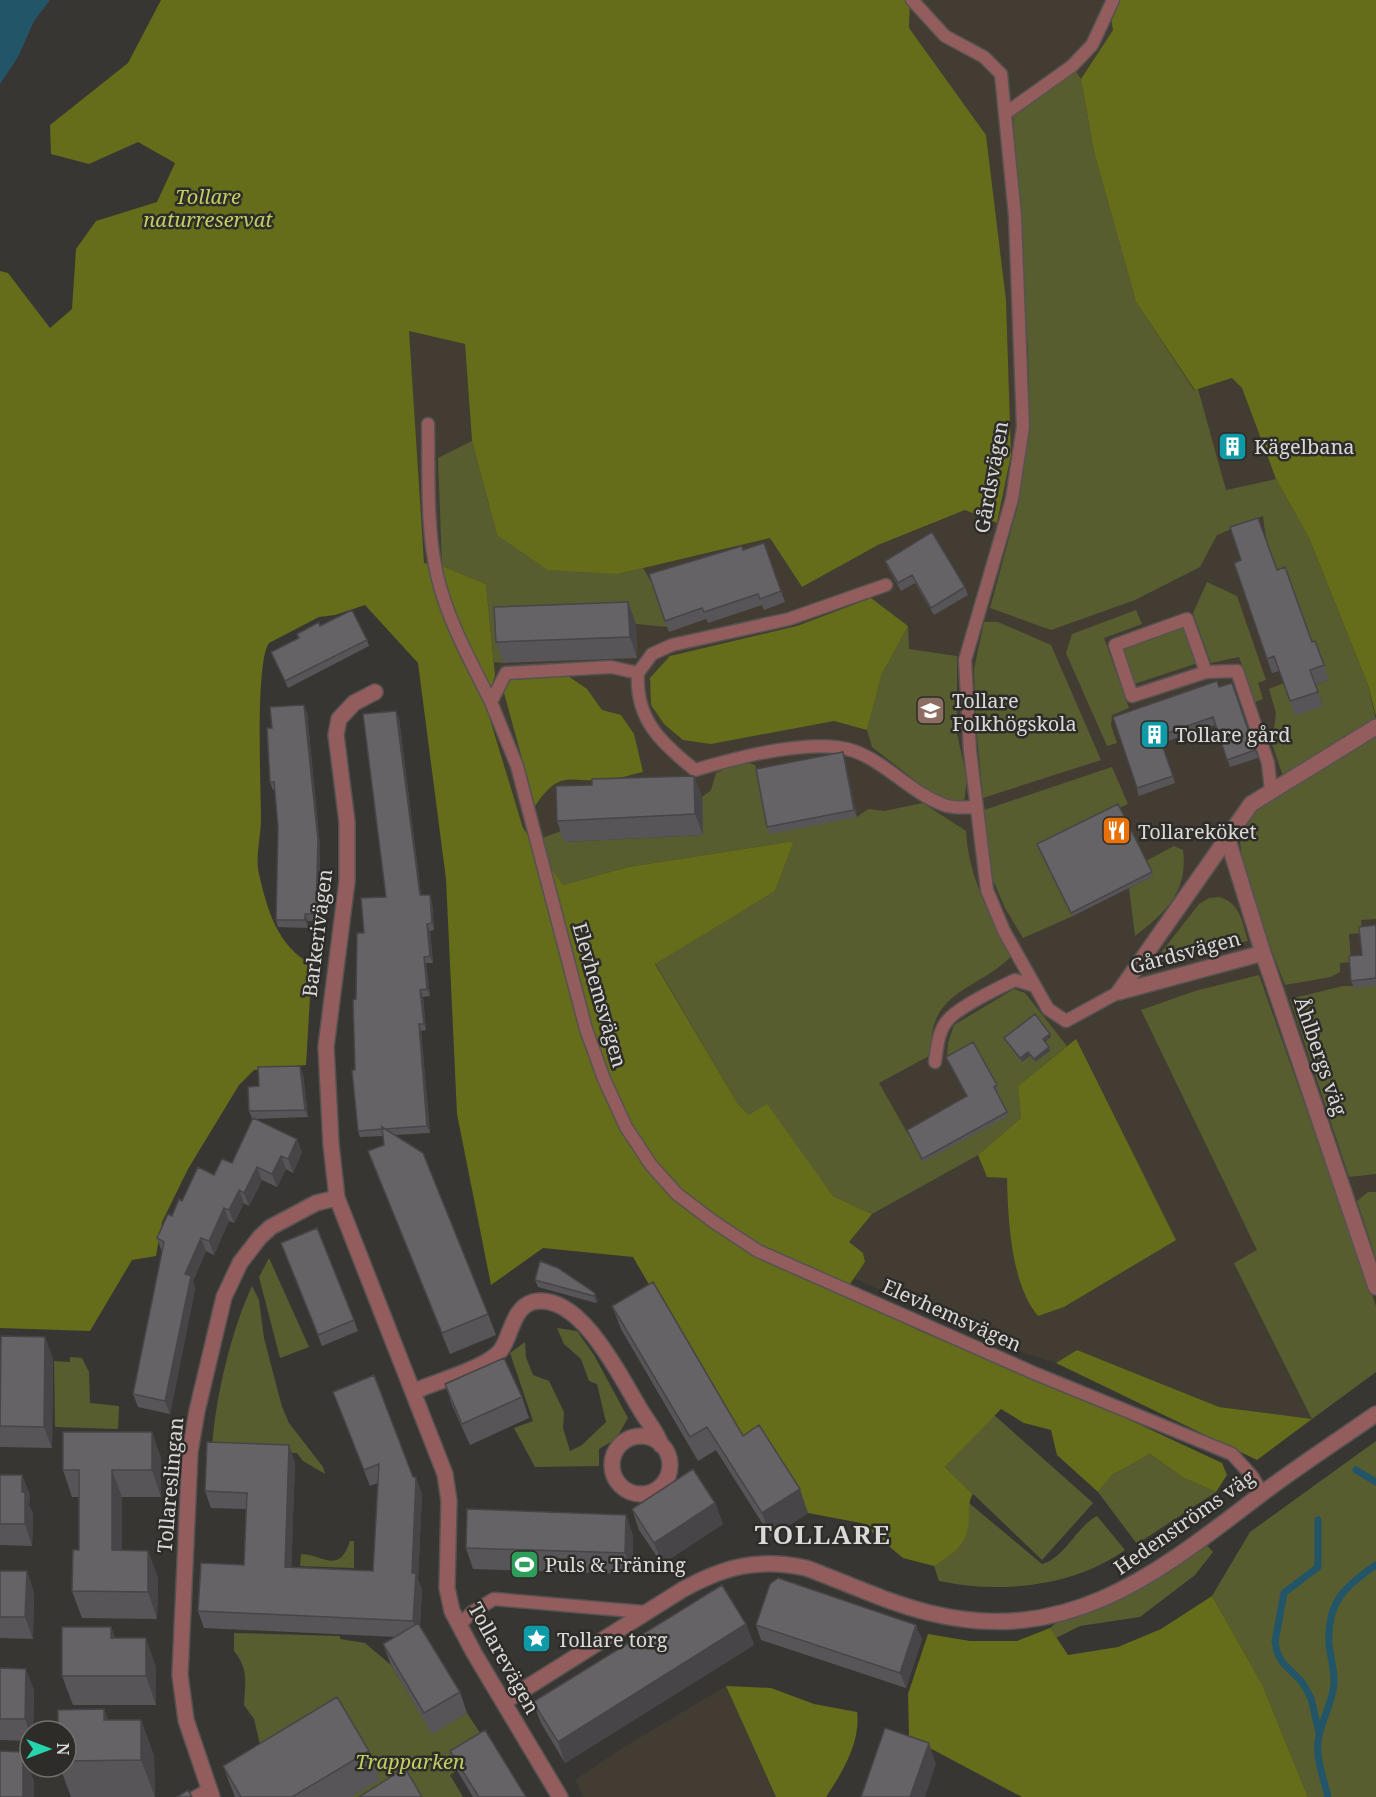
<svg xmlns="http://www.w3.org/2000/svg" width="1376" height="1797" viewBox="0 0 1376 1797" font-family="'Noto Serif',serif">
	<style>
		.built { fill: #423c33 }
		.green { fill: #585d2f }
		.forest { fill: #656c1a }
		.water { fill: #235568 }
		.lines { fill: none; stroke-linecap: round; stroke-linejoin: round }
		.stream { stroke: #235568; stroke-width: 7 }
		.service-casing { stroke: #555351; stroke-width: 15 }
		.minor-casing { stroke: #555351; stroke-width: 18 }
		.service { stroke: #935c5d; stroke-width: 12 }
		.minor { stroke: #935c5d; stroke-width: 15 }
		.wall { fill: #585558 }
		.shaded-wall { fill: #474547 }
		.building { fill: #666366; stroke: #474547; stroke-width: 1.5 }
		.labels { text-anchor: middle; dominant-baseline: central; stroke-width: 5; stroke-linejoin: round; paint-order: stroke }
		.park-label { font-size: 20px; font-style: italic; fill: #c2ce62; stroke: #2e2c29 }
		.poi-label { font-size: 20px; fill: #dad9d7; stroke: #2e2c29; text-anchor: start }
		.street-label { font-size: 20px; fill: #dad9d7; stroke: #2e2c29 }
		.district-label { font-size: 26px; font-weight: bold; letter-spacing: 1.5px; fill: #dad9d7; stroke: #2e2c29 }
	</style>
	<rect width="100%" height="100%" fill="#383633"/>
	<path class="built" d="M910,0h198l5,30 -32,49 114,311 37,-12 10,10 34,91 33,59 67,178v656l-64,47 -93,-12 -142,-57 -21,13 -42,-13 -161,-72 12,-16 -2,-9 -14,-11 22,-28 -133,-110 -83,-141 -92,-78 -40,-57 -37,-122 -61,-123 -17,-252 57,13 7,97 146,133 152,-36 32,49 76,-42 87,-35 32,13 14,-68 -5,-155 -20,-165 -77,-107z
		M726,1686l50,111h-192l-9,-17 49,-33z"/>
	<path class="green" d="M1074,68l7,11 13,73 42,150 58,88 4,-1 28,101 50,-11 33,59 59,147 8,35 -93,56 -11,-32 4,-31 -7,-24 15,-6 39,23 -8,-21 14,-5c-27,-50 -61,-107 -66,-164l-46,19 -17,32 -65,33 -84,30 -61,-22 29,-107 10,-76 -1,-73 -15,-238z
		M472,441l25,94 121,39 25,-6 10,17 15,42 -32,-3 -134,5 2,34 -10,-1 -8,-78 -44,-18 -4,-108z
		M1207,582l30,14 29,84 -8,3 5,16 -8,3 -16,-45 -28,6 -18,-50z
		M1136,610l6,14 -38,14 25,70 -17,7 -1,10 6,18 -10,3 -41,-93 6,-19z
		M984,622h14l53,23 50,115 -118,38 -7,-73 -2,-56z
		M908,626l1,23 48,7v78l10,45 -3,23 -25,-3 -67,-52 -5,-17 15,-56z
		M1186,626l12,37 -64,21 -11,-36z
		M1376,737v182l-15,1 1,13 -13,1 2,28 -11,1v9l-9,5 -46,8c-11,-28 -52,-129 -44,-156 1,-5 6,-11 9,-16z
		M746,762l9,3 4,11 98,41 11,-8 16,2 39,-8 43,28c2,44 24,87 46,125 -39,37 -84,34 -81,99l-52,28 29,51 90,-45 -51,-29 1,-17 6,-18 60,-36 11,4 42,53 -49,40 3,32 -43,37 -106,59 -39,-18 -37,-49 -47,-32 -11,-11 -83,-141 120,-72 19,-50 -166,26 -65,18 -18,-26 -3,-21 22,-8 1,12 138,-7 -1,-38 9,-7 5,-17 15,-7z
		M1112,767l16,37 -9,4 -46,108 -50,22 -18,-30 -18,-42 -3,-56z
		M1174,846l9,4c5,41 -16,62 -48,86l-6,-48 24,-12 -7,-15z
		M1220,897c21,7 22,25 28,44l-87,21 -5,-3 43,-55 10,-6z
		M1259,975l117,331v66l-64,47 -78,-156 23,-13 -116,-240 54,-19z
		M1343,986h33v188l-27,3 -59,-178z
		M1368,1192h8v67l-19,-58z
		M269,1258l40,89 -29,11 -21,-81z
		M252,1286l7,14 5,38 18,69 7,16 34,44 2,7 -22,-13 -6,-8 -85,-4c3,-50 19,-118 40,-163z
		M557,1328l20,3 17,24 34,63 -12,21 -17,10v17l-64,1 -21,-39 19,-7 -23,-68 15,-11 1,15 7,18 16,6 15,31 -1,16 7,23 12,-6 24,-23 -9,-38 -8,-3 -8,-22 -17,-15z
		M70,1357l12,1 7,14 1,31 29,3 -1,23 -63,-2 -1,-66 16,1z
		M994,1415l99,88 -51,57 -97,-93z
		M1376,1441v356h-68l-46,-113 -50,-88 38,-64z
		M1150,1454l34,24 32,14 -79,52 -39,-52 14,-17z
		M969,1503l73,61c23,-6 34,-37 55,-48l28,34c-51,37 -126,44 -186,31l-5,-15c33,-21 34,-25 35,-63z
		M350,1541h4v27l-54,-2 1,-12c23,1 38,21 49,-13z
		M1204,1542l9,10 -18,23 -55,42 -60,9 -24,12 -6,-10 9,-8 55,-19z
		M234,1633l106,3v3l25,4 26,22 41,68 35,-20 24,37 -41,25 13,22h-112l-90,-48 -7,-30 -10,-14c1,-22 5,-36 -10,-54z"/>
	<path class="forest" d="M161,0h749l-1,28 77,107 20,165 5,155 -14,68 -32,-13 -87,35 -76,42 -32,-49 -152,36 -70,-4 -51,-35 -25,-94 -7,-97 -56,-13 15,232 18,3 44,18 9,91 -9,31 37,122 40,57 65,-18 166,-26 -19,50 -120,73 83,140 11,11 18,-11 66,92 39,18 -23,28 14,11 2,9 -21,31 76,38 167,69 135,63 5,12 -11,17 -32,-14 -34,-24 -38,21 -14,17 -41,-37 -6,-25 -27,-7 -23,-14 -56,58 28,27c-5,8 -4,15 -4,24 -1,27 -13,34 -35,48l-31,-8 -42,-35 -53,-10 -40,-64 -30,-12 -105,-180 -90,-9 -52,37 -34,-171 -11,-235 -28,-216 -53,-58 -30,10 -16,2 -50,26c-14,19 -8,145 -8,176 0,17 -6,38 -2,55 8,35 19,74 53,90l-6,101 -52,5 -15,15 -51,84 -26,53 -6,34 -24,4 -42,71 -90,-3v-1057l8,2 42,55 22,-19 4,-60 20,-28 61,-19 18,-39 -37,-21 -49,22 -38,-10 -1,-29 78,-62z
		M1108,0h268v716l-8,-31 -59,-147 -33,-59 -34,-91 -10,-10 -37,12 -59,-88 -42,-150 -13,-73 32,-49z
		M871,598l37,28 -26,48 -15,56 -33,-9 -123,23 -28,-4 -19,-16 -13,-19 -1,-27 20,-22 127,-30z
		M568,676l19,13 15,21 19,5 13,19 9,38c-11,2 -24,7 -36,8 -39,3 -46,-12 -72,26l-31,-113 5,-13z
		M1076,1039l100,201 -112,67 -26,9c-27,-32 -30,-96 -31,-138l-20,-1 -9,-22 43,-37 -3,-32z
		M1077,1350l142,57 93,12 -55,41 -201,-97z
		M1212,1596l50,88 46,113h-286l-113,-60 -1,-43 20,-60 42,7h47l33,-13 18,27 50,-8 43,-18z
		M726,1686l45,2 43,16 43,8c4,30 -15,61 -31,85h-50z"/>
	<path class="water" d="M0,0h50l-16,21 -16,36 -18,27z"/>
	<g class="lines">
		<path class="stream" d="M1356,1470l20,12
			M1318,1520v47l-34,26 -9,49 2,10 5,10 20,20 9,16 8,35
			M1328,1797c-4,-17 -12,-38 -10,-55 2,-20 14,-37 16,-58 1,-13 -4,-27 -5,-41 -2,-41 16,-57 47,-78"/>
		<defs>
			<path id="service" d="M912,0l33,36 39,21 17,17 14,142 8,211 -11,72 -47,161 5,91 17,139 17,41 44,78 18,12 53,-29
				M1006,113l66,-47 20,-21 21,-45
				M428,424c1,50 -2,102 9,151 10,44 34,87 54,127
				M1206,672l-19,-53 -72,26 17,51 74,-24 31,-1 31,92 3,27
				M638,673l14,-19 20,-9 117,-26 97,-34
				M976,807c-10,0 -22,2 -32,-2 -33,-12 -57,-42 -90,-54 -40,-14 -119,7 -159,19 -34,-27 -60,-51 -57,-97l-27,-6 -105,6 -15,29 26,64 69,263 18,50 22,48 25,38 26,29 37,28 44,29 276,122 198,81 20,22 10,17
				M935,1062c2,-14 3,-30 12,-41 11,-14 51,-33 68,-41l20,6
				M459,1626l12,-13 23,-14 150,13
				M195,1797l13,-7"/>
			<path id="minor" d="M375,692l-21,11 -15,16 -3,16 11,87v59l-21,166 5,97 6,54 108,276 4,27 -2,87 5,23 22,42 86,144
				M1227,837l36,116 113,334
				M1119,992l132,-188 125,-77
				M1119,992l144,-39
				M415,1391c22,-10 72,-23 86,-41 10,-14 12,-43 32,-48 47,-11 88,76 107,107 7,12 17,23 21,36
				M612 1465a29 29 0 1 1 58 0a29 29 0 1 1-58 0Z
				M504,1702l178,-112c43,-24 76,-32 124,-22 41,15 82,35 124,45 138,34 228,-40 330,-118 37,-28 77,-54 116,-81
				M212,1797l-26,-77 -6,-45 10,-223 7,-41 27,-114 16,-34 20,-26 11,-10 45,-24 21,-5"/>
		</defs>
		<use href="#service" class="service-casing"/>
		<use href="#minor" class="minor-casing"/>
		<use href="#service" class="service"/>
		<use href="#minor" class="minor"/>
	</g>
	<path class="wall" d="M764,543l21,59 -21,8 -2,-5 -54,18 -2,-4 -37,13 -20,-58 94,-24z
		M885,561l80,26 3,8 -34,20 -19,-32 -14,8 -13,-23z
		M1234,563l43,7 35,72 3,-1 14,39 -14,5 8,21 -28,10 -16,-45 -7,2z
		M628,602l8,22 1,34 -133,5 -8,-21z
		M320,626l47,14 2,6 -81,42 -17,-36 27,-14 -1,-4z
		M1232,683l26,75 -28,9 -15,-42 -53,18 13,40 -36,13 -26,-79z
		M307,712l13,135 -2,74h-10v7l-30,-1 -2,-7 2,-93 -3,-37h-2l-3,-8 2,-54z
		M399,718l22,177h9l2,7 2,28 -4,1 3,32h-7l4,33 -7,1 3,33 -5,1 9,102 -35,2 93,179 8,21 -46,19 -74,-182 -8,-21 16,-6 -1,-9 -23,1 -2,-6 -3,-61 1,-71 8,-66 22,-36z
		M843,752l2,7 12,58 -87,17 -3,-7z
		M694,776l8,21 1,38 -139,7 -7,-21 35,-36z
		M1037,844l115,28 1,4 -80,40z
		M1376,925v61l-22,2 -3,-7 11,-26z
		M1051,1037l-6,5 5,9 -15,11 -5,-6 -8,6 -16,-20 -2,-4z
		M946,1057l51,28 2,4 -3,1 13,25 -86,47 -16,-32 60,-33z
		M300,1066l3,8 5,43 -54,2 48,33 -9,21 -7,-4 -9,18 -15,-7 -13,26 -5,-3 -10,20 -5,-2 -15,34 -8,-4 -13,30 2,8 -25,125 -32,-7 -5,-13 29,-142 -5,-14 25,-37 50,-38 21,-44h-1l-3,-8 10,-25z
		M285,1254l69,66 4,11 -36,15z
		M535,1280l60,13 3,8 -2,2 -58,-16z
		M612,1306l131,130 65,77 -37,24 -55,-87 -18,11 -77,-132z
		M53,1358l-1,90 -52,-1v-56z
		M445,1384l77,13 7,21 -59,27 -18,-40z
		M333,1392l80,85 9,17 -4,86 4,9 -2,37 40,66 7,21 -35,21 -41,-69 -8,-21 13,-7 -192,-9 -6,-17 46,-46 2,-56 -35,-1 -6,-17 90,-29 -4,105 82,4 5,-88 -8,3z
		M152,1432l9,27v38h-39v54h26l10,27 -1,41 -75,-1 -10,-27 7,-41v-53h-7l-9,-27z
		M0,1475h22l8,21 -1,9 4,9 -1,32 -32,-1z
		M715,1503l8,21 -61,40 -23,-34 -7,-21z
		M626,1515l7,21v38l-160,-5 -7,-21z
		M0,1571h27l7,22 -1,46 -33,-1z
		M746,1624l8,21 -189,118 -24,-40 -8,-21z
		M756,1625l166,14 -16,49 -145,-48z
		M111,1627l4,11 41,29v38h-83l-11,-29z
		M0,1668l34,22 -1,41h-3v10l-30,-1z
		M104,1709l4,11h33l13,36 1,41h-84l-11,-30h6v-36z
		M369,1751l11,29 -29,17h-116l-12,-31z
		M450,1751l76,46h-53l-15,-25z"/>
	<path class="shaded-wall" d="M628,602l8,22 1,34 -7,-21z
		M304,705l3,7 13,135 -2,74 -2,-7z
		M396,711l3,7 23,184 -2,-7z
		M843,752l2,7 12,58 -3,-7z
		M694,776l8,21 1,38 -8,-21z
		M430,895l2,7 2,28 -2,-7z
		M305,914l3,7v7l-3,-8z
		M427,924l3,7 3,32 -3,-7z
		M424,957l2,6 4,33 -3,-7z
		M420,990l3,7 3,33 -2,-6z
		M419,1024l2,7 9,102 -3,-7z
		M1050,1034l1,3 -7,6 -1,-4z
		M1049,1047l1,4 -15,11 -1,-3z
		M1028,1052l2,4 -8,6 -2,-4z
		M300,1066l3,8 5,43 -3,-7z
		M297,1139l5,13 -9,21 -5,-14z
		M281,1156l5,13 -9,18 -5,-13z
		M257,1167l5,13 -13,26 -5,-13z
		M239,1190l5,13 -10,20 -5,-13z
		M224,1208l5,13 -15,34 -5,-14z
		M201,1238l5,13 -13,30 2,8 -25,125 -5,-13 20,-127z
		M595,1293l3,8 -2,2 -2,-7z
		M45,1337l8,21 -1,90 -8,-21z
		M152,1432l9,27v38l-9,-27z
		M289,1445l6,17 -4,121 -6,-16z
		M112,1470l10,27v80l-10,-27z
		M22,1475l8,21 -1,9 4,9 -1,32 -7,-22 -3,-32z
		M416,1477l6,17 -4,86 4,9 -3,49 -6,-17 -1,-48z
		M800,1489l8,24 -37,24 -9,-24z
		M715,1503l8,21 -61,40 -8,-21z
		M626,1515l7,21v38l-8,-21z
		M148,1551l10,27 -1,41 -9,-27z
		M27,1571l7,22 -1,46 -8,-22z
		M746,1624l8,21 -189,118 -7,-21z
		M916,1625l6,14 -16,49 -6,-15z
		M111,1627l10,29 -10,-18z
		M146,1638l10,29v38l-10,-29z
		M26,1669l8,21 -1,41h-3v2l-5,-14z
		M104,1709l13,37 -13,-26z
		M141,1720l13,36 1,41 -14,-37z
		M929,1743l7,21 -11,33h-15z
		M23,1752l11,29v16h-11z"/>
	<path class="building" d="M1258,518l19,52 8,-3 27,75 3,-1 9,24 -14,5 8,22 -28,9 -16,-45 -7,3 -33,-96 7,-3 -11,-33z
		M932,532l33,55 -34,21 -19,-33 -14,8 -13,-22z
		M764,543l17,48 -21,8 -2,-5 -54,18 -2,-4 -37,13 -16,-47 93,-28 1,4z
		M628,602l2,35 -134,5 -2,-35z
		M352,610l15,30 -82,41 -14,-29 28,-14 -2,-4 22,-12 1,4z
		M1217,681l2,6 13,-4 23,67 -28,10 -14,-43 -54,19 14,40 -36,12 -24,-71z
		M304,705l14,135 -2,74h-11v6h-29l2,-93 -4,-45h-4l-3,-54h5l-2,-21z
		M396,711l24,184h10l2,28 -5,1 3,32 -6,1 3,32 -7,1 4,34h-5l8,102 -42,3 -3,-2 1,2 -25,2 -6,-61h3l-2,-70 3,-1 1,-66h7l-3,-35 25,-1 -23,-183z
		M843,752l11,58 -87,17 -11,-58z
		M694,776l1,38 -138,7 -1,-35 36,-1v-6z
		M1118,804l34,68 -81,41 -34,-69z
		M1376,925v53l-25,3 -2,-25 13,-1 -3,-28z
		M1035,1014l15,20 -7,5 6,8 -15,12 -6,-7 -8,6 -16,-20z
		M973,1042l24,43 -3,2 13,25 -85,47 -15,-29 60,-34 -21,-39z
		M300,1066l5,44 -56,1 -1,-24 11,-1 -1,-19z
		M253,1118l44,21 -9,20 -7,-3 -9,18 -15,-7 -13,26 -5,-3 -10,20 -5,-2 -15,33 -8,-3 -16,36 6,2 -26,125 -32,-7 31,-152 -7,-4 11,-24 4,2 7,-17 3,2 16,-34 16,8 8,-16 10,4z
		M382,1127l41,26 65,161 -46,19 -74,-182 16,-6z
		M317,1228l37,92 -36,15 -37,-92z
		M540,1261l18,7 37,25 -1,3 -59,-16z
		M653,1282l90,154 16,-11 41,64 -38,24 -55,-86 -17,10 -78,-131z
		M1,1336l44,1 -1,90 -44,-1z
		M504,1358l18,39 -60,27 -17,-40z
		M374,1375l39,102h3l-4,96h4l-3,48 -215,-10 3,-48 43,2 3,-72 -42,-2 2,-49 82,3 -4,122 88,4 6,-107 -15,6 -31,-78z
		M63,1432h89v38h-40v80l36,1v41l-76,-1 1,-41h6v-80h-16z
		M693,1469l22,34 -61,40 -22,-34z
		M0,1475h22v17h3v32h-25z
		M467,1509l159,6 -1,38 -159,-5z
		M0,1571h27l-2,46h-25z
		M778,1578l138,47 -16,48 -144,-48 14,-41z
		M722,1585l24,39 -188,118 -25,-40z
		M418,1623l42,69 -36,21 -41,-69z
		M62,1627h49v11h35v38h-84z
		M0,1668l26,1 -1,50h-25z
		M337,1697l32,54 -77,46h-51l-18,-31z
		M104,1709v11h37v40l-75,1v-30h-8v-21z
		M885,1728l44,15 -19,54h-49z
		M485,1730l41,67h-47l-29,-46z
		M0,1751l23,1v45h-23z
		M405,1768l17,29h-63z
		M188,1790l4,7h-15z"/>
	<defs>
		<symbol id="building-square" viewBox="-11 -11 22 22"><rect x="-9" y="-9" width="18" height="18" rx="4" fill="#0f9aa8" stroke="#2e2c29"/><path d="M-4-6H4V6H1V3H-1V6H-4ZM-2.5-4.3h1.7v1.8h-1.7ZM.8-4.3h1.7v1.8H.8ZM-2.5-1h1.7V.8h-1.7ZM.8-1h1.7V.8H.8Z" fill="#fff"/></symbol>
		<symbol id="university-square" viewBox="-11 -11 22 22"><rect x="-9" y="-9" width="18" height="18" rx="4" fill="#8d6e63" stroke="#2e2c29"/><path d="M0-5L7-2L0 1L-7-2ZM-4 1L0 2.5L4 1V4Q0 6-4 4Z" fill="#fff"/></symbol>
		<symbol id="restaurant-square" viewBox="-11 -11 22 22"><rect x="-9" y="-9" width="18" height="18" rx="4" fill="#e8710a" stroke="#2e2c29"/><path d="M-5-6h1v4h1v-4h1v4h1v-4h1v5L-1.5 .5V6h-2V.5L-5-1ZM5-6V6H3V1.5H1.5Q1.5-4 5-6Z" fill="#fff"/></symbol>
		<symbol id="stadium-square" viewBox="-11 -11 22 22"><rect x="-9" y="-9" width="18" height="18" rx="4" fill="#2e9e5b" stroke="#2e2c29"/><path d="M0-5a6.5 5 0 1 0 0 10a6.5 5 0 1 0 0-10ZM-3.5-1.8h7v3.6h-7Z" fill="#fff"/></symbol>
		<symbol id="sight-square" viewBox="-11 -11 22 22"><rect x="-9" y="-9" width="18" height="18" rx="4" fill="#0f9aa8" stroke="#2e2c29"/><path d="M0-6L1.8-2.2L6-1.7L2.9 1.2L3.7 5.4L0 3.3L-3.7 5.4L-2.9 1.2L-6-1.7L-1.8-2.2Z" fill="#fff"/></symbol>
	</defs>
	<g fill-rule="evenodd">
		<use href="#building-square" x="1216" y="430" width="33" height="33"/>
		<use href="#university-square" x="914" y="694" width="33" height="33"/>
		<use href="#building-square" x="1138" y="718" width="33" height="33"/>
		<use href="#restaurant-square" x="1100" y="814" width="33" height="33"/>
		<use href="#stadium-square" x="508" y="1548" width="33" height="33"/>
		<use href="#sight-square" x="520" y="1622" width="33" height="33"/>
	</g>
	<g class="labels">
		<g class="park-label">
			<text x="208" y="196">Tollare<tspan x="208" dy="23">naturreservat</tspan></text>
			<text x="410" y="1761">Trapparken</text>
		</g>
		<g class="poi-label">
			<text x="1254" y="446">Kägelbana</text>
			<text x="952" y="700">Tollare<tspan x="952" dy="23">Folkhögskola</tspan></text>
			<text x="1175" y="734">Tollare gård</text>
			<text x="1138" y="831">Tollareköket</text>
			<text x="545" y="1564">Puls &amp; Träning</text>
			<text x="557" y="1639">Tollare torg</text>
		</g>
		<g class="street-label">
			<text transform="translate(991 477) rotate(-80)">Gårdsvägen</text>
			<text transform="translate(317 933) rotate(-83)">Barkerivägen</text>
			<text transform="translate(1185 952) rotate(-15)">Gårdsvägen</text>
			<text transform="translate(600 995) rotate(74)">Elevhemsvägen</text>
			<text transform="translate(1321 1056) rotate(71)">Åhlbergs väg</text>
			<text transform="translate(952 1315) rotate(24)">Elevhemsvägen</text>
			<text transform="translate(170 1485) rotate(-85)">Tollareslingan</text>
			<text transform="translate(1184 1522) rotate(-35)">Hedenströms väg</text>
			<text transform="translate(504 1658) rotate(61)">Tollarevägen</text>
		</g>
		<g class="district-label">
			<text x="823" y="1534">TOLLARE</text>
		</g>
	</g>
	<g transform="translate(48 1749) rotate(90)"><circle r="28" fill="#2e2c29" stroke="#73716f" stroke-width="1.5"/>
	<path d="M0-4.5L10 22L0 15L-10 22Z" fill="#27d5ad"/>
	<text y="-9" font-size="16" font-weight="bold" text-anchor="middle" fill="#dad9d7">N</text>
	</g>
</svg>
